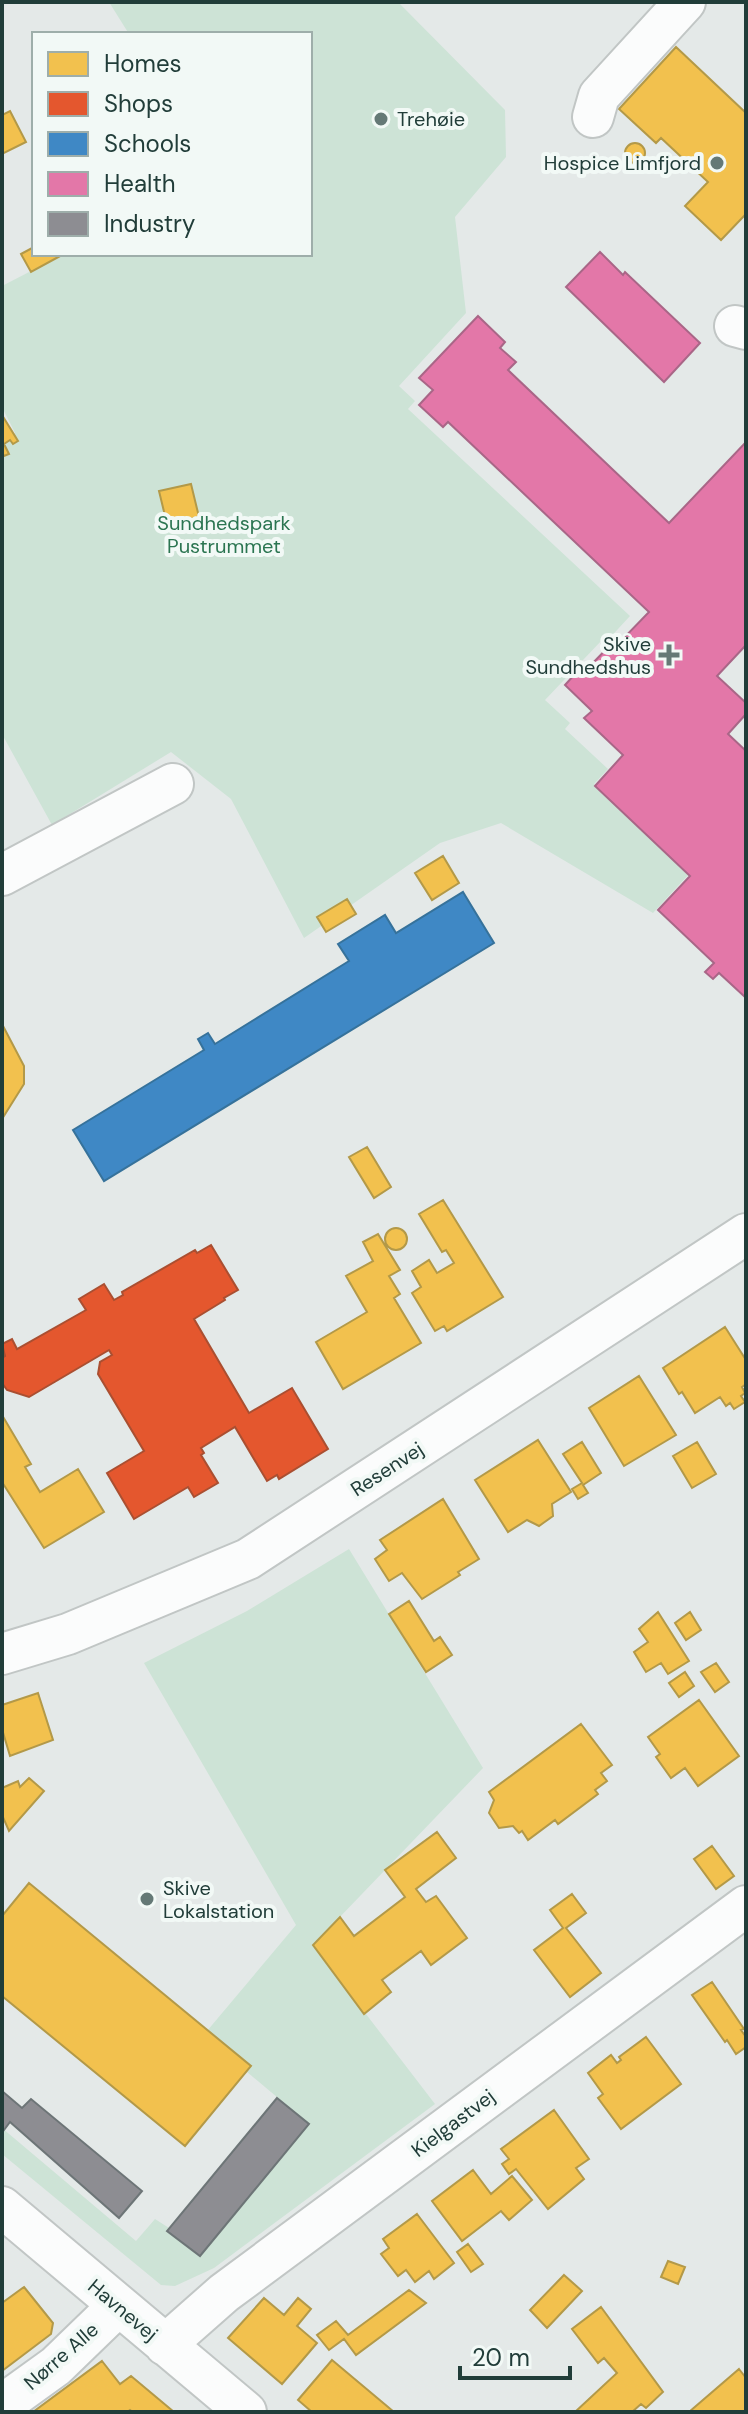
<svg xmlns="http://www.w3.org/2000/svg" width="748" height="2414" viewBox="0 0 748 2414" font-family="'DM Sans',sans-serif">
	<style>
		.green { fill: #cde3d6 }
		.homes { fill: #f2c14e; stroke: #b39948; stroke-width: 2 }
		.shops { fill: #e4572e; stroke: #aa4f31; stroke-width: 2 }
		.schools { fill: #3f88c5; stroke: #36729b; stroke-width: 2 }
		.health { fill: #e377a8; stroke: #a96687; stroke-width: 2 }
		.industry { fill: #8d8d92; stroke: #6d7577; stroke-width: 2 }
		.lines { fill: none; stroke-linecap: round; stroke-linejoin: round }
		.minor-casing { stroke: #c1c6c5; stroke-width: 44 }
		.minor { stroke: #fbfcfc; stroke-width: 40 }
		.poi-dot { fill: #657976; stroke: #f2f9f6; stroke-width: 3 }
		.labels { text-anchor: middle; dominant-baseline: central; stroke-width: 8; stroke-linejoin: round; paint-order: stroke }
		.poi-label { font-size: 20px; fill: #213d39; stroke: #f2f9f6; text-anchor: start }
		.park-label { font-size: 20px; fill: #2b7551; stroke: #f2f9f6 }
		.street-label { font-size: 20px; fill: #213d39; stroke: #f2f9f6 }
	</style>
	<rect width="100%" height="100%" fill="#e4e9e8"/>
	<path class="green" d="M109,2h289l107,108 1,47 -51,60 11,96 -67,73 16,15 -7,8 222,207 -24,26 -3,-3 -58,61 25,23 -5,6 43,40 -14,15 96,89 -37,40 -152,-90 -61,20 -136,95 -73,-139 -60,-47 -119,73 -50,-91v-292l13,-9 -13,-26v-121l62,-32h246v-220h-181z
		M349,1549l134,219 -170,177 122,159 -221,164 -39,18 -14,-1 -159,-131v-26l134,113 19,-22 14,9 -2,3 33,25 109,-132 -62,-52 4,-7 -44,-34 89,-106 -152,-262 103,-52z"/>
	<path class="homes" d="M676,47l70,66v105l-2,-2 -23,24 -36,-34 23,-24 -47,-44 -5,5 -37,-34z
		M10,111l16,31 -24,12v-39z
		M625 153a10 10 0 1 1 20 0a10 10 0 1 1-20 0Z
		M34,247v7l28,1 -31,17 -10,-18z
		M2,415l16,26 -5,3 -3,-4 -6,4 5,10 -5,2 -2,-3z
		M191,484l8,33 -32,7 -8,-33z
		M443,856l16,27 -27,17 -17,-27z
		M347,899l9,15 -30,18 -9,-15z
		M2,1024l22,42v18l-22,35z
		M367,1147l24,40 -17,11 -25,-41z
		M443,1200l60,97 -56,34 -3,-5 -9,5 -23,-38 9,-6 -9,-16 17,-11 8,13 17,-10 -8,-13 -4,2 -23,-38z
		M385 1239a11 11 0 1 1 22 0a11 11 0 1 1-22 0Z
		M378,1234l22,36 -11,6 11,18 -6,4 27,45 -78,46 -27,-47 51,-30 -21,-36 27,-15 -10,-19z
		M725,1327l21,33v24l-4,3 3,6 -4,3 4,6 -11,7 -4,-6 -4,3 -6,-9 -25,16 -13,-21 -3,2 -16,-26z
		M639,1376l37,59 -52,31 -35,-58z
		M2,1415l29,49 -6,3 15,25 38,-23 26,43 -60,36 -42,-66z
		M538,1440l33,52 -19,12 1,12 -14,10 -12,-6 -19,12 -33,-52z
		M582,1442l19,31 -18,12 5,8 -10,6 -6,-10 10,-6 -19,-29z
		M697,1442l19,32 -24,14 -19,-32z
		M443,1499l36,60 -21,13 2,3 -38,24 -20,-26 -13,8 -14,-22 12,-9 -7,-10z
		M409,1601l25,40 6,-4 12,18 -26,17 -37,-58z
		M658,1612l31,49 -21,13 -7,-11 -15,9 -12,-20 14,-10 -9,-13z
		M690,1612l11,18 -15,10 -11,-17z
		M716,1663l13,19 -14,10 -14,-20z
		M685,1672l9,14 -15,11 -10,-14z
		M38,1693l15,47 -43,16 -8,-27v-24z
		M699,1700l40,56 -41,30 -13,-18 -14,10 -15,-21 4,-3 -12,-17z
		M581,1724l31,41 -11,8 6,8 -12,9 3,4 -40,30 -3,-4 -27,20 -6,-9 -3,2 -6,-7 -14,2 -10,-15 5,-13 -5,-8z
		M29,1778l15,13 -35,40 -7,-16v-27l16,-7 2,6z
		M437,1832l19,26 -40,31 10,13 10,-6 31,42 -36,27 -10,-14 -39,29 9,12 -27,22 -51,-69 27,-28 14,19 51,-39 -20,-27z
		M712,1846l22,30 -18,13 -22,-30z
		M29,1883l222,183 -66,80 -183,-150v-80z
		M572,1894l14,19 -20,15 35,45 -31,24 -36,-47 29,-22 -13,-18z
		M712,1982l32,47 -3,1 5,7v10l-10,7 -9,-14 -2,2 -33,-47z
		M646,2037l35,47 -60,45 -23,-31 5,-4 -15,-21 23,-18 6,8 4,-3 -2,-3z
		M554,2110l35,49 -13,9 8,11 -36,30 -32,-40 -7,5 -7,-10 7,-5 -8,-10z
		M473,2170l18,24 21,-18 20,24 -23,20 -8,-9 -39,30 -30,-40z
		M417,2214l37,49 -20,16 -5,-8 -14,11 -9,-12 -8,6 -17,-22 8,-6 -6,-9z
		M468,2244l15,20 -12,8 -14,-20z
		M668,2261l17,6 -7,17 -17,-7z
		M564,2275l18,16 -35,37 -17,-18z
		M24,2287l29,36 -2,11 -49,37v-68z
		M409,2290l17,13 -70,52 -12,-16 -15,11 -12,-15 19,-14 12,14z
		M264,2298l20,17 14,-17 13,11 -14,17 20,17 -35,41 -54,-46z
		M601,2307l62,85 -17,16 -5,-4 -9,8h-57l42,-39 -13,-15 -6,5 -26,-34z
		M332,2360l62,52h-82l-14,-12z
		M102,2361l18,23 11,-8 43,36h-41l-3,-2 -3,2h-94z
		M739,2369l7,9v34h-57z"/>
	<path class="shops" d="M211,1245l27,45 -14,8 1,2 -31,19 55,94 43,-25 36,61 -49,30 -2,-4 -10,6 -32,-54 -34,21 3,5 -3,2 17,28 -24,14 -6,-10 -54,32 -27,-46 37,-22 -46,-77 2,-12 12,-7 -3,-5 -80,47 -22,-7 -5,-7v-25l3,-2 -3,-12 10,-5 5,10 69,-39 -7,-11 25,-15 10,16 9,-5 -1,-3 73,-42 2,3z"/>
	<path class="schools" d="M463,892l31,51 -390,238 -31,-51 131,-80 -6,-11 10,-6 7,11 134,-83 -11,-17 47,-29 11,18z"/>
	<path class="health" d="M600,252l23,23 2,-3 75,71 -36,39 -98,-95z
		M478,316l27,26 -5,6 16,14 -8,8 161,153 77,-81v203l-29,31 29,27v11l-18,20 18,17v247l-27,-25 -6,6 -8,-7 9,-9 -56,-53 32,-34 -95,-90 28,-31 -39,-37 8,-7 -27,-26 19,-21 4,4 27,-28 4,3 30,-31 -201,-190 -5,5 -24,-22 14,-15 -14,-12z"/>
	<path class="industry" d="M2,2091l20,17 9,-9 111,92 -23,27 -109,-96 -6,8 -2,-2z
		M277,2098l32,26 -109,132 -33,-25z"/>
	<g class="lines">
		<defs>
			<path id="minor" d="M593,117l6,-21 86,-94
				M735,326l11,3
				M2,875l171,-91
				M2,1654l66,-20 180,-75 498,-325
				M2,2207l244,205
				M165,2345l59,-52 522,-387
				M2,2405l54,-39 62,-60"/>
		</defs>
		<use href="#minor" class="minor-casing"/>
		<use href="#minor" class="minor"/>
	</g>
	<g class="poi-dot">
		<circle cx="381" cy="119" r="8"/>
		<circle cx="717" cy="163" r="8"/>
		<path d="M665 643h8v8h8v8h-8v8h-8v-8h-8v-8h8z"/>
		<circle cx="147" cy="1899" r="8"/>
	</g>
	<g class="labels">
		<g class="poi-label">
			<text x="397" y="119">Trehøie</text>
			<text x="701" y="163" text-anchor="end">Hospice Limfjord</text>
			<text x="651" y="644" text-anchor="end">Skive<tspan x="651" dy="23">Sundhedshus</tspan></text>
			<text x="163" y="1888">Skive<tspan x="163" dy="23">Lokalstation</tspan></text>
		</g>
		<g class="park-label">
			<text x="224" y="523">Sundhedspark<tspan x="224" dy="23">Pustrummet</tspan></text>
		</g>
		<g class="street-label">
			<text transform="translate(387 1469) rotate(-33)">Resenvej</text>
			<text transform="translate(453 2123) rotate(-37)">Kielgastvej</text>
			<text transform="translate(123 2310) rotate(40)">Havnevej</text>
			<text transform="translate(61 2356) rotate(-41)">Nørre Alle</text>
		</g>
	</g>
	<rect width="748" height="2414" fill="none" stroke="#213d39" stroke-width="8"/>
	<rect x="32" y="32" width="280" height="224" fill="#f2f9f6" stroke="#9eaeaa" stroke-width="2"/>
	<rect x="48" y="52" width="40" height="24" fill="#f2c14e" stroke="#9eaeaa" stroke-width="2"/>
	<text x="104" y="72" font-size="24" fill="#213d39">Homes</text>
	<rect x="48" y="92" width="40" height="24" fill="#e4572e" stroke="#9eaeaa" stroke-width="2"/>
	<text x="104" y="112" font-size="24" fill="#213d39">Shops</text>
	<rect x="48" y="132" width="40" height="24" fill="#3f88c5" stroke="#9eaeaa" stroke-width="2"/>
	<text x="104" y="152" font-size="24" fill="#213d39">Schools</text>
	<rect x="48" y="172" width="40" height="24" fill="#e377a8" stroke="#9eaeaa" stroke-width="2"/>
	<text x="104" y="192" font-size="24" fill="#213d39">Health</text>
	<rect x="48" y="212" width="40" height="24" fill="#8d8d92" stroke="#9eaeaa" stroke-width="2"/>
	<text x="104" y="232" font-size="24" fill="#213d39">Industry</text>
	<path d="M460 2366v12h110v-12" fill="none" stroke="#213d39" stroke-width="4"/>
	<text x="472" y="2366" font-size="24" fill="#213d39" stroke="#f2f9f6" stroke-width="6" paint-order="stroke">20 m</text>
</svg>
